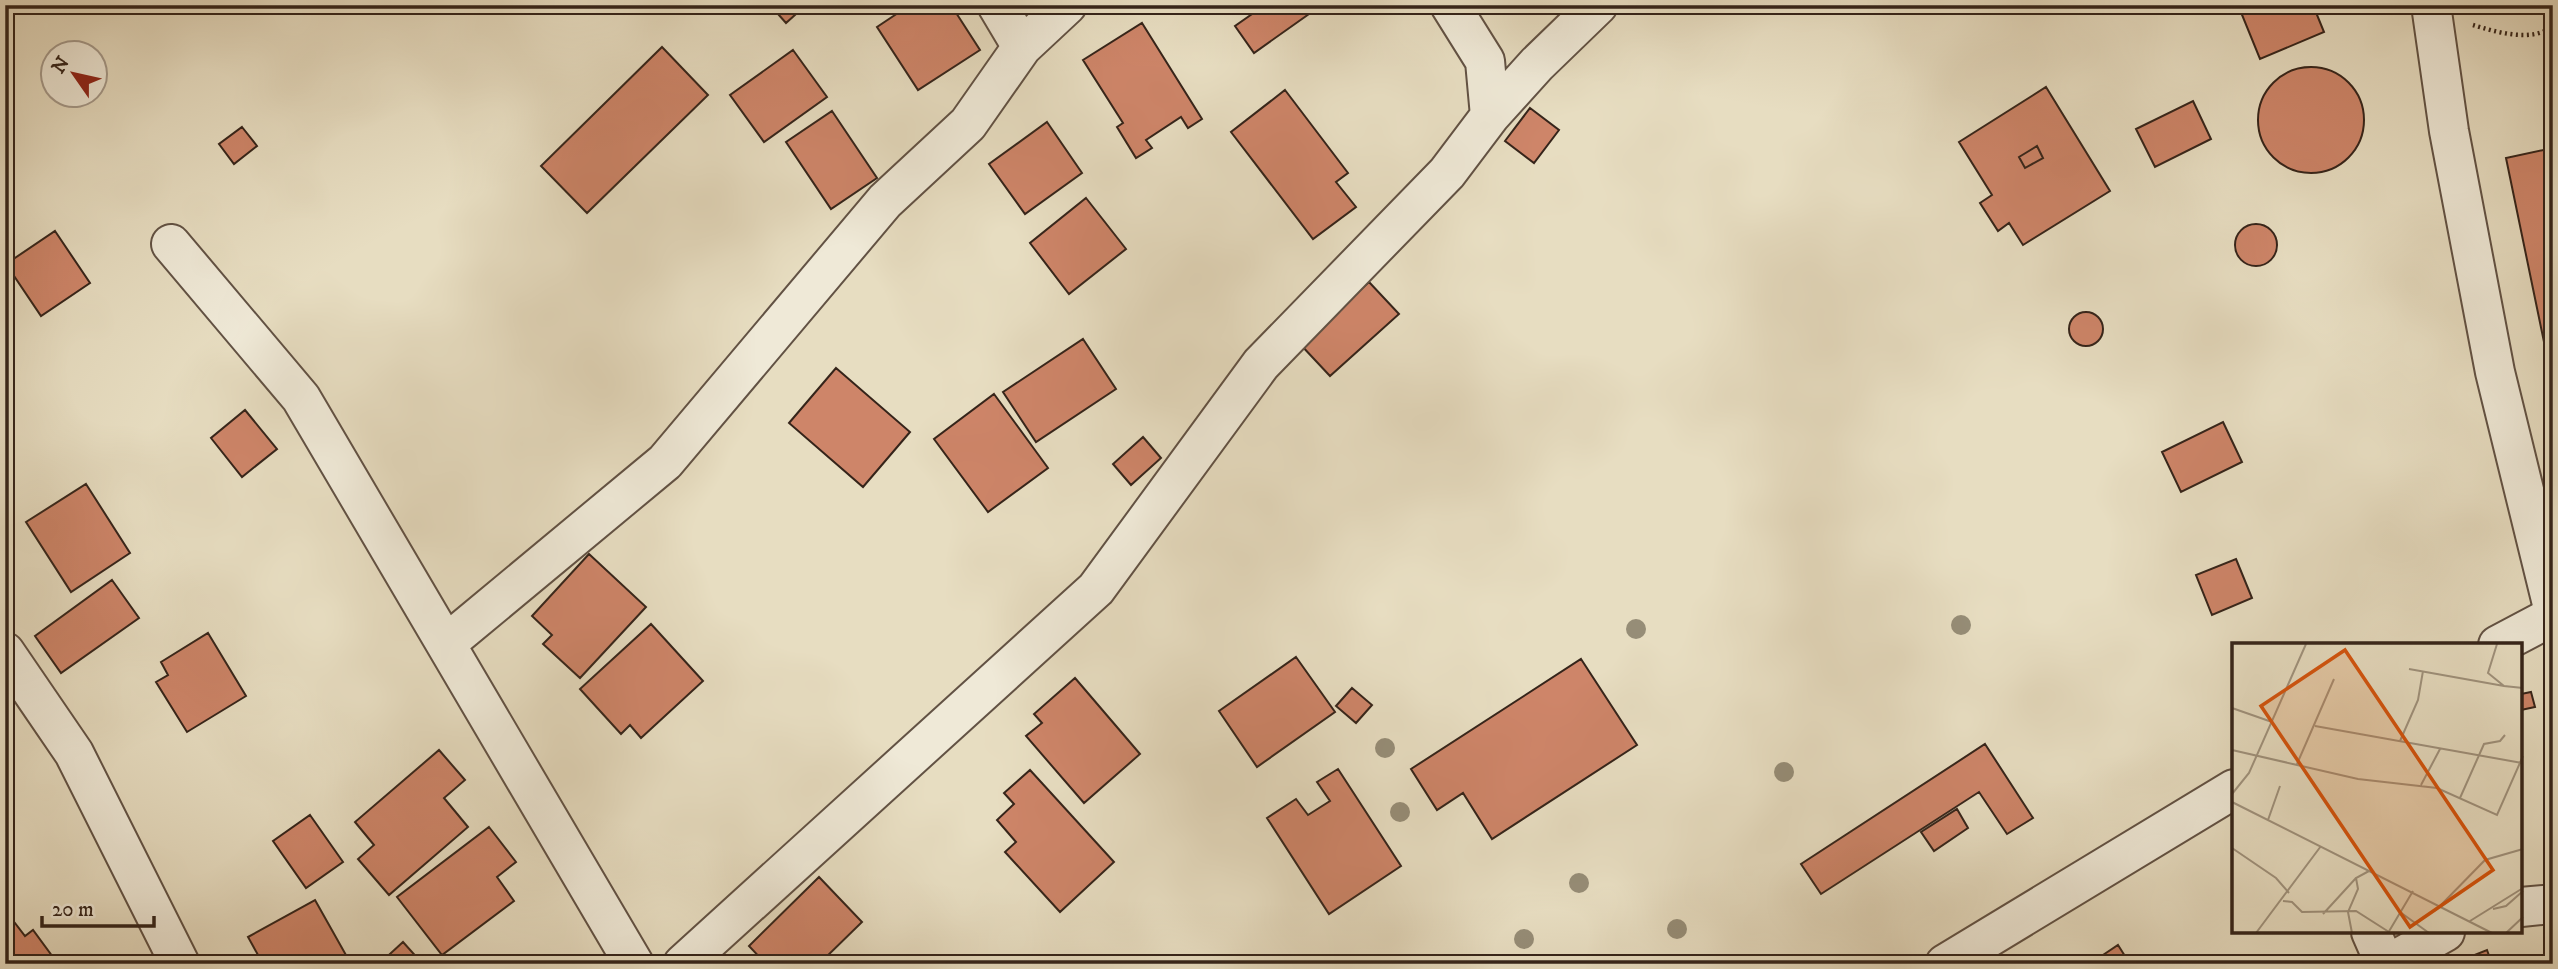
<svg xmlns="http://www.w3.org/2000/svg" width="2558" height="969" viewBox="0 0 2558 969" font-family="'IM FELL DW Pica',serif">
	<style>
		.building { fill: #ce8569; stroke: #35241a; stroke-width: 2; fill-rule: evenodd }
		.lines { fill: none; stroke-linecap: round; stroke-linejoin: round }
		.minor-casing { stroke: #625244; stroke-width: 42 }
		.tertiary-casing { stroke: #625244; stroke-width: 42 }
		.path { stroke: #35241a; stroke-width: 4.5; stroke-dasharray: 2 3.5; stroke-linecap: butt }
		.minor { stroke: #efe9d7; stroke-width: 38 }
		.tertiary { stroke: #efe9d7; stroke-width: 38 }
		.tree { fill: #968d77 }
		.inset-road { fill: none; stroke: #a0937e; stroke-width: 2 }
		.view { fill: #d6540d; fill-opacity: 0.15; stroke: #d6540d; stroke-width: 3.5 }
		.inset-edge { fill: none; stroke: #35241a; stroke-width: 3.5 }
	</style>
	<rect width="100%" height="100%" fill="#e7ddc1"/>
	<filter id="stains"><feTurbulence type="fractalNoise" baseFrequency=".00286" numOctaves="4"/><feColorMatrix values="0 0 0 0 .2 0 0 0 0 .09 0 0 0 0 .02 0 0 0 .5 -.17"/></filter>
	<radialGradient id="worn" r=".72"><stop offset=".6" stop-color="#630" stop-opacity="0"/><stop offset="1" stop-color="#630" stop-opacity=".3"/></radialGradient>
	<path class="building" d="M770,5h36l-20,18z
		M910,5h41l29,45 -62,40 -41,-63z
		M1265,5h48l3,4 -62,44 -19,-27z
		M2238,5h75l11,27 -64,27z
		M1142,23l60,96 -14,9 -7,-11 -35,23 6,8 -16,10 -19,-31 6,-4 -40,-63z
		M662,47l46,48 -121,118 -46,-47z
		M793,50l34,47 -63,45 -34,-47z
		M2258 120a53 53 0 1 1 106 0a53 53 0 1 1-106 0Z
		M2046,87l64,104 -87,54 -14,-22 -11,8 -18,-28 12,-8 -33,-53zM2037,146l6,12 -18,10 -6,-11z
		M1285,90l63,83 -12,9 20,25 -43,32 -82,-107z
		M2193,101l18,38 -56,28 -19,-38z
		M1530,108l29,22 -25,33 -29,-22z
		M832,111l45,67 -46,31 -45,-67z
		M1047,122l35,51 -57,41 -36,-50z
		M242,127l15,19 -23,18 -15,-20z
		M2037,146l6,12 -18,10 -6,-11z
		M2553,148v222l-3,1 -44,-213z
		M1086,198l40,51 -57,45 -39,-51z
		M2235 245a21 21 0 1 1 42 0a21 21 0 1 1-42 0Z
		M55,231l35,52 -49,33 -35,-52z
		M1369,282l30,32 -69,62 -30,-32z
		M2069 329a17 17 0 1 1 34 0a17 17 0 1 1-34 0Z
		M1083,339l33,50 -80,53 -33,-50z
		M836,368l74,64 -47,55 -74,-64z
		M994,394l54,74 -60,44 -54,-73z
		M245,410l32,39 -35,28 -31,-39z
		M2223,422l19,40 -61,30 -19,-40z
		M1143,437l18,21 -30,27 -18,-21z
		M86,484l44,69 -59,39 -45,-70z
		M589,554l57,53 -66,71 -37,-34 9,-9 -20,-19z
		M2236,559l16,39 -40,17 -16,-40z
		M112,580l27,38 -78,55 -26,-37z
		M651,624l52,57 -62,57 -11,-13 -9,9 -41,-45z
		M208,633l38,63 -59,36 -31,-50 12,-7 -7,-13z
		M1296,657l39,55 -78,55 -38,-56z
		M1581,659l56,86 -145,94 -29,-46 -26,17 -26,-41z
		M1075,678l65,76 -56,49 -58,-67 16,-13 -8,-9z
		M1352,688l20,17 -16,18 -20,-17z
		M2531,692l4,15 -14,3v-16z
		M1985,744l48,74 -26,16 -28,-42 -158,102 -20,-30z
		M439,750l26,30 -21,18 24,29 -79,68 -31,-36 16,-14 -19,-23z
		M1338,769l63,97 -72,48 -62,-96 29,-19 12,16 22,-14 -13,-19z
		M1030,770l84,92 -54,50 -55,-60 11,-10 -19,-22 17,-16 -10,-11z
		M1957,809l11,19 -34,23 -13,-19z
		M310,815l33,47 -37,26 -33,-47z
		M489,827l27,35 -19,15 17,24 -72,54 -45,-58z
		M819,877l43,45 -43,42h-53l-17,-18z
		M315,900l36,64h-88l-15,-27z
		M5,910l20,26 8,-6 25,34h-53z
		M403,942l18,20 -42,2z
		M2118,945l12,19h-26l-4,-7z
		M2487,950l5,14h-40z"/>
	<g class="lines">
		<defs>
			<path id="minor" d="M997,5l25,42
				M1450,5l35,56 5,55
				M2431,5l18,126 46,241 58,236
				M171,244l130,154 333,566
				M447,643l218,-181 220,-261 83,-77 54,-77 45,-42
				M5,652l69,101 106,211
				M2521,907l32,-3
				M2371,932l14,32
				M683,964l413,-375 165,-225 186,-191 43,-57 47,-52 61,-59
				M2388,964l57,-32"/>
			<path id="tertiary" d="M2498,645l55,-29
				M1945,964l289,-175"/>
		</defs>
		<use href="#minor" class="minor-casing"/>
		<use href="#tertiary" class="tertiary-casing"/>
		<path class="path" d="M2473,25c23,7 59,18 80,1"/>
		<use href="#minor" class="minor"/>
		<use href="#tertiary" class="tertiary"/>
	</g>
	<g class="tree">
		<circle cx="1961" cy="625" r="10"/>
		<circle cx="1636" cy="629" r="10"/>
		<circle cx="1385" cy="748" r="10"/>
		<circle cx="1784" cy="772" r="10"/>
		<circle cx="1400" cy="812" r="10"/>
		<circle cx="1579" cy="883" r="10"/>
		<circle cx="1677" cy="929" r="10"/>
		<circle cx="1524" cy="939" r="10"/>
	</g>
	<g transform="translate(2232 643)">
		<rect width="290" height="290" fill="#e7ddc1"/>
		<path class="inset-road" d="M265,1l-9,29 16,13 19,2M177,26l95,17M0,65l40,14M83,83l207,37M168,98l18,-41 5,-29M0,107l126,29 79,9 60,27 26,-59M65,121l37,-85M189,142l19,-36M0,151l17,-21 57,-129M228,155l24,-54 16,-3 5,-6M0,159l260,131M36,177l12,-34M0,205l44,30 13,15M0,255v28M51,258l9,1 10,10 54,-1 33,21M208,263l45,-46 38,-11M261,266l13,-3 17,-15M168,269l29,21M91,271l33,-36M238,278l53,-33M24,290l65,-87M120,290l-4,-21 10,-23 -2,-11 13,-7M156,290l25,-42M274,290l17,-16"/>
		<path class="view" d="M113,7l148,220 -83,57 -149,-221z"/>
		<rect width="290" height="290" class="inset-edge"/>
	</g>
	<rect width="2558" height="969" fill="none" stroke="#e7ddc1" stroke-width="28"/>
	<rect x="7" y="7" width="2544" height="955" fill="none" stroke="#35241a" stroke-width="3.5"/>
	<rect x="14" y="14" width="2530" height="941" fill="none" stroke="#35241a" stroke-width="2"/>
	<g transform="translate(74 74) rotate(304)"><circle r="33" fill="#efe9d7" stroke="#a59a8b" stroke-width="2"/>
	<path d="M0-5L12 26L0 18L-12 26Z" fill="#8f2418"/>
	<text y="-10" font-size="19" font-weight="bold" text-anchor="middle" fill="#35241a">N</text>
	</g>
	<path d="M42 916v10h112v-10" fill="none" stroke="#35241a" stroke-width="3.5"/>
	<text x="52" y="916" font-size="21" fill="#35241a" stroke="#efe9d7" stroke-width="5" paint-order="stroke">20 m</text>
	<rect width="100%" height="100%" filter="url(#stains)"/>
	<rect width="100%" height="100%" fill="url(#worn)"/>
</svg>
